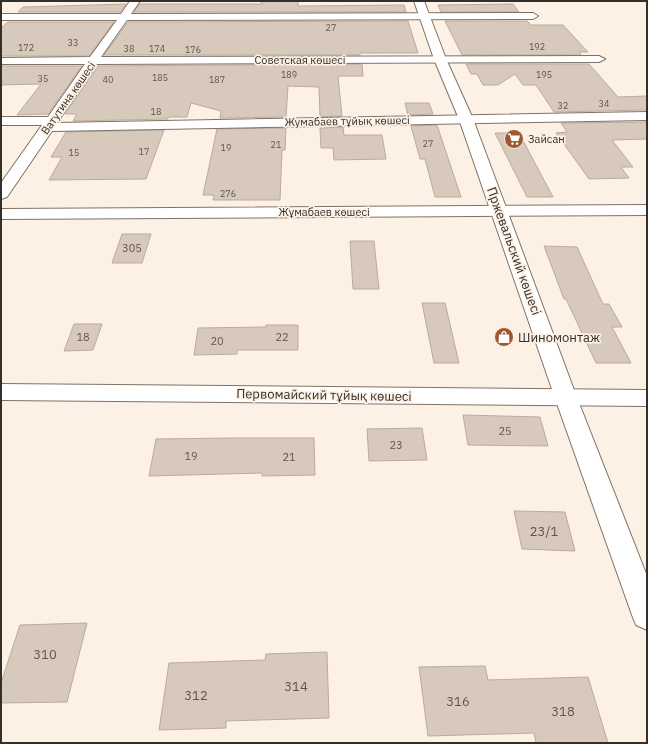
<svg xmlns="http://www.w3.org/2000/svg" width="648" height="744" viewBox="0 0 648 744" font-family="'IBM Plex Sans',sans-serif">
	<style>
		.building { fill: #d7c9bb; stroke: #b9ab9e }
		.lines { fill: none; stroke-linecap: round; stroke-linejoin: round }
		.minor-casing { stroke: #7f7265; stroke-width: 2 }
		.tertiary-casing { stroke: #7f7265; stroke-width: 2 }
		.minor { fill: #fff; fill-rule: evenodd }
		.tertiary { fill: #fff; fill-rule: evenodd }
		.labels { text-anchor: middle; dominant-baseline: central; stroke-width: 3.5; stroke-linejoin: round; paint-order: stroke }
		.far-number-label { font-size: 9px; fill: #5e564e }
		.far-street-label { font-size: 11px; fill: #352f2a; stroke: #fdf1e5 }
		.far-poi-label { font-size: 11px; fill: #352f2a; stroke: #fdf1e5; text-anchor: start }
		.number-label { font-size: 11px; fill: #5e564e }
		.street-label { font-size: 13px; fill: #352f2a; stroke: #fdf1e5 }
		.poi-label { font-size: 13px; fill: #352f2a; stroke: #fdf1e5; text-anchor: start }
		.near-number-label { font-size: 13px; fill: #5e564e }
	</style>
	<rect width="100%" height="100%" fill="#fdf1e5"/>
	<path class="building" d="M262,1h36v5l106,-1 2,7h-272l5,-8h122z
		M126,4l-6,8h-102l5,-5z
		M513,4l6,8h-78l-3,-7z
		M408,21l10,32h-58v2h-256l24,-33z
		M445,21h82l4,4h32l25,27h-9l2,3h-119z
		M8,22h106l-25,34h-88v-28z
		M362,64l1,12h-25l4,40 -22,1 -1,-30 -31,-1 -2,31 -66,1 1,-7 -30,-8 -4,14h-19v2l-95,2 4,-7h-12l33,-48z
		M466,64h123l29,33 29,-1v14l-93,2 -18,-27h-13l-8,-11 -17,11h-15l-6,-11h-6z
		M1,66h81l-34,48 -31,1 24,-31 -40,1z
		M405,103h24l4,11 -25,1z
		M647,122v17l-35,1 21,27h-12l8,11 -40,1 -33,-46 11,-1 -6,-9z
		M437,125l24,72h-26l-10,-38h-5l-9,-33z
		M343,127l1,8h38l4,24 -52,1 -1,-12h-12l-1,-20z
		M286,128l-1,22h-3l-2,50h-67l1,-5h-11l14,-66z
		M164,130l-18,49 -97,1 13,-23h-11l15,-25z
		M495,133h24l34,64h-26z
		M122,234h29l-9,29h-30z
		M350,241h24l5,48h-26z
		M544,246l33,1 26,57h6l13,23h-10l19,36h-35l-30,-64h-2z
		M422,303h23l14,60h-25z
		M74,324h28l-9,26 -29,1z
		M266,325h32v25h-61v4l-43,1 4,-27 68,-1z
		M463,415l77,2 8,29 -80,-1z
		M422,428l5,32 -58,1 -2,-32z
		M231,438h83l1,37 -53,1v-3l-113,3 7,-37z
		M514,511l51,1 10,39 -53,-2z
		M87,623l-20,79 -66,1v-20l19,-58z
		M327,652l2,66 -103,3v7l-67,2 10,-67 96,-3 1,-6z
		M485,666l3,14 100,-3 20,66h-72l-2,-10 -106,3 -9,-69z"/>
	<g class="lines">
		<defs>
			<path id="minor" d="M130,1h10l-9,13 402,-1 5,3 -5,3 -406,1 -26,37 498,-1 6,3 -6,3 -502,2 -40,59 590,-11v8l-595,11 -45,66 -6,2v-16l41,-58h-41v-8h47l37,-53h-84v-6l89,-1 27,-37h-116v-6h120z
				M647,205v10l-646,4v-10z
				M1,384l646,6v16l-646,-6z"/>
			<path id="tertiary" d="M414,1h10l22,58 27,60 104,279 70,178v54l-11,-5 -4,-10 -77,-217 -96,-279 -25,-60z"/>
		</defs>
		<use href="#minor" class="minor-casing"/>
		<use href="#tertiary" class="tertiary-casing"/>
		<use href="#minor" class="minor"/>
		<use href="#tertiary" class="tertiary"/>
	</g>
	<defs>
		<symbol id="supermarket-disc" viewBox="-11 -11 22 22"><circle r="9.5" fill="#9f592f" stroke="#fdf1e5"/><path d="M-6-5.5h2.5l.6 2H6L4.5 2H-2.5L-4.4-4H-6ZM-1.5 3.2a1.3 1.3 0 1 0 .1 0ZM3 3.2a1.3 1.3 0 1 0 .1 0Z" fill="#fff"/></symbol>
		<symbol id="shop-disc" viewBox="-11 -11 22 22"><circle r="9.5" fill="#9f592f" stroke="#fdf1e5"/><path d="M-5-2.5h2.3a2.7 3.5 0 0 1 5.4 0H5L5.5 6h-11ZM-1.5-2.5h3a1.5 2.3 0 0 0-3 0Z" fill="#fff"/></symbol>
	</defs>
	<g fill-rule="evenodd">
		<use href="#supermarket-disc" x="503" y="128" width="22" height="22"/>
		<use href="#shop-disc" x="493" y="326" width="22" height="22"/>
	</g>
	<g class="labels">
		<g class="far-number-label">
			<text x="331" y="27">27</text>
			<text x="73" y="42">33</text>
			<text x="537" y="46">192</text>
			<text x="26" y="47">172</text>
			<text x="129" y="48">38</text>
			<text x="157" y="48">174</text>
			<text x="193" y="49">176</text>
			<text x="289" y="74">189</text>
			<text x="544" y="74">195</text>
			<text x="160" y="77">185</text>
			<text x="43" y="78">35</text>
			<text x="108" y="79">40</text>
			<text x="217" y="79">187</text>
			<text x="604" y="103">34</text>
			<text x="563" y="105">32</text>
			<text x="156" y="111">18</text>
			<text x="428" y="143">27</text>
			<text x="276" y="144">21</text>
			<text x="226" y="147">19</text>
			<text x="144" y="151">17</text>
			<text x="74" y="152">15</text>
			<text x="228" y="193">276</text>
		</g>
		<g class="far-street-label">
			<text x="300" y="60">Советская көшесі</text>
			<text transform="translate(68 98) rotate(-55)">Ватутина көшесі</text>
			<text transform="translate(347 121) rotate(-1)">Жумабаев тұйық көшесі</text>
			<text x="324" y="212">Жұмабаев көшесі</text>
		</g>
		<g class="far-poi-label">
			<text x="528" y="139">Зайсан</text>
		</g>
		<g class="number-label">
			<text x="132" y="248">305</text>
			<text x="83" y="337">18</text>
			<text x="282" y="337">22</text>
			<text x="217" y="341">20</text>
			<text x="505" y="431">25</text>
			<text x="396" y="445">23</text>
			<text x="191" y="456">19</text>
			<text x="289" y="457">21</text>
		</g>
		<g class="street-label">
			<text transform="translate(514 251) rotate(70)">Пржевальский көшесі</text>
			<text transform="translate(324 395) rotate(1)">Первомайский тұйық көшесі</text>
		</g>
		<g class="poi-label">
			<text x="518" y="337">Шиномонтаж</text>
		</g>
		<g class="near-number-label">
			<text x="544" y="531">23/1</text>
			<text x="45" y="654">310</text>
			<text x="296" y="686">314</text>
			<text x="196" y="695">312</text>
			<text x="458" y="701">316</text>
			<text x="563" y="711">318</text>
		</g>
	</g>
	<rect width="648" height="744" fill="none" stroke="#352f2a" stroke-width="4"/>
</svg>
